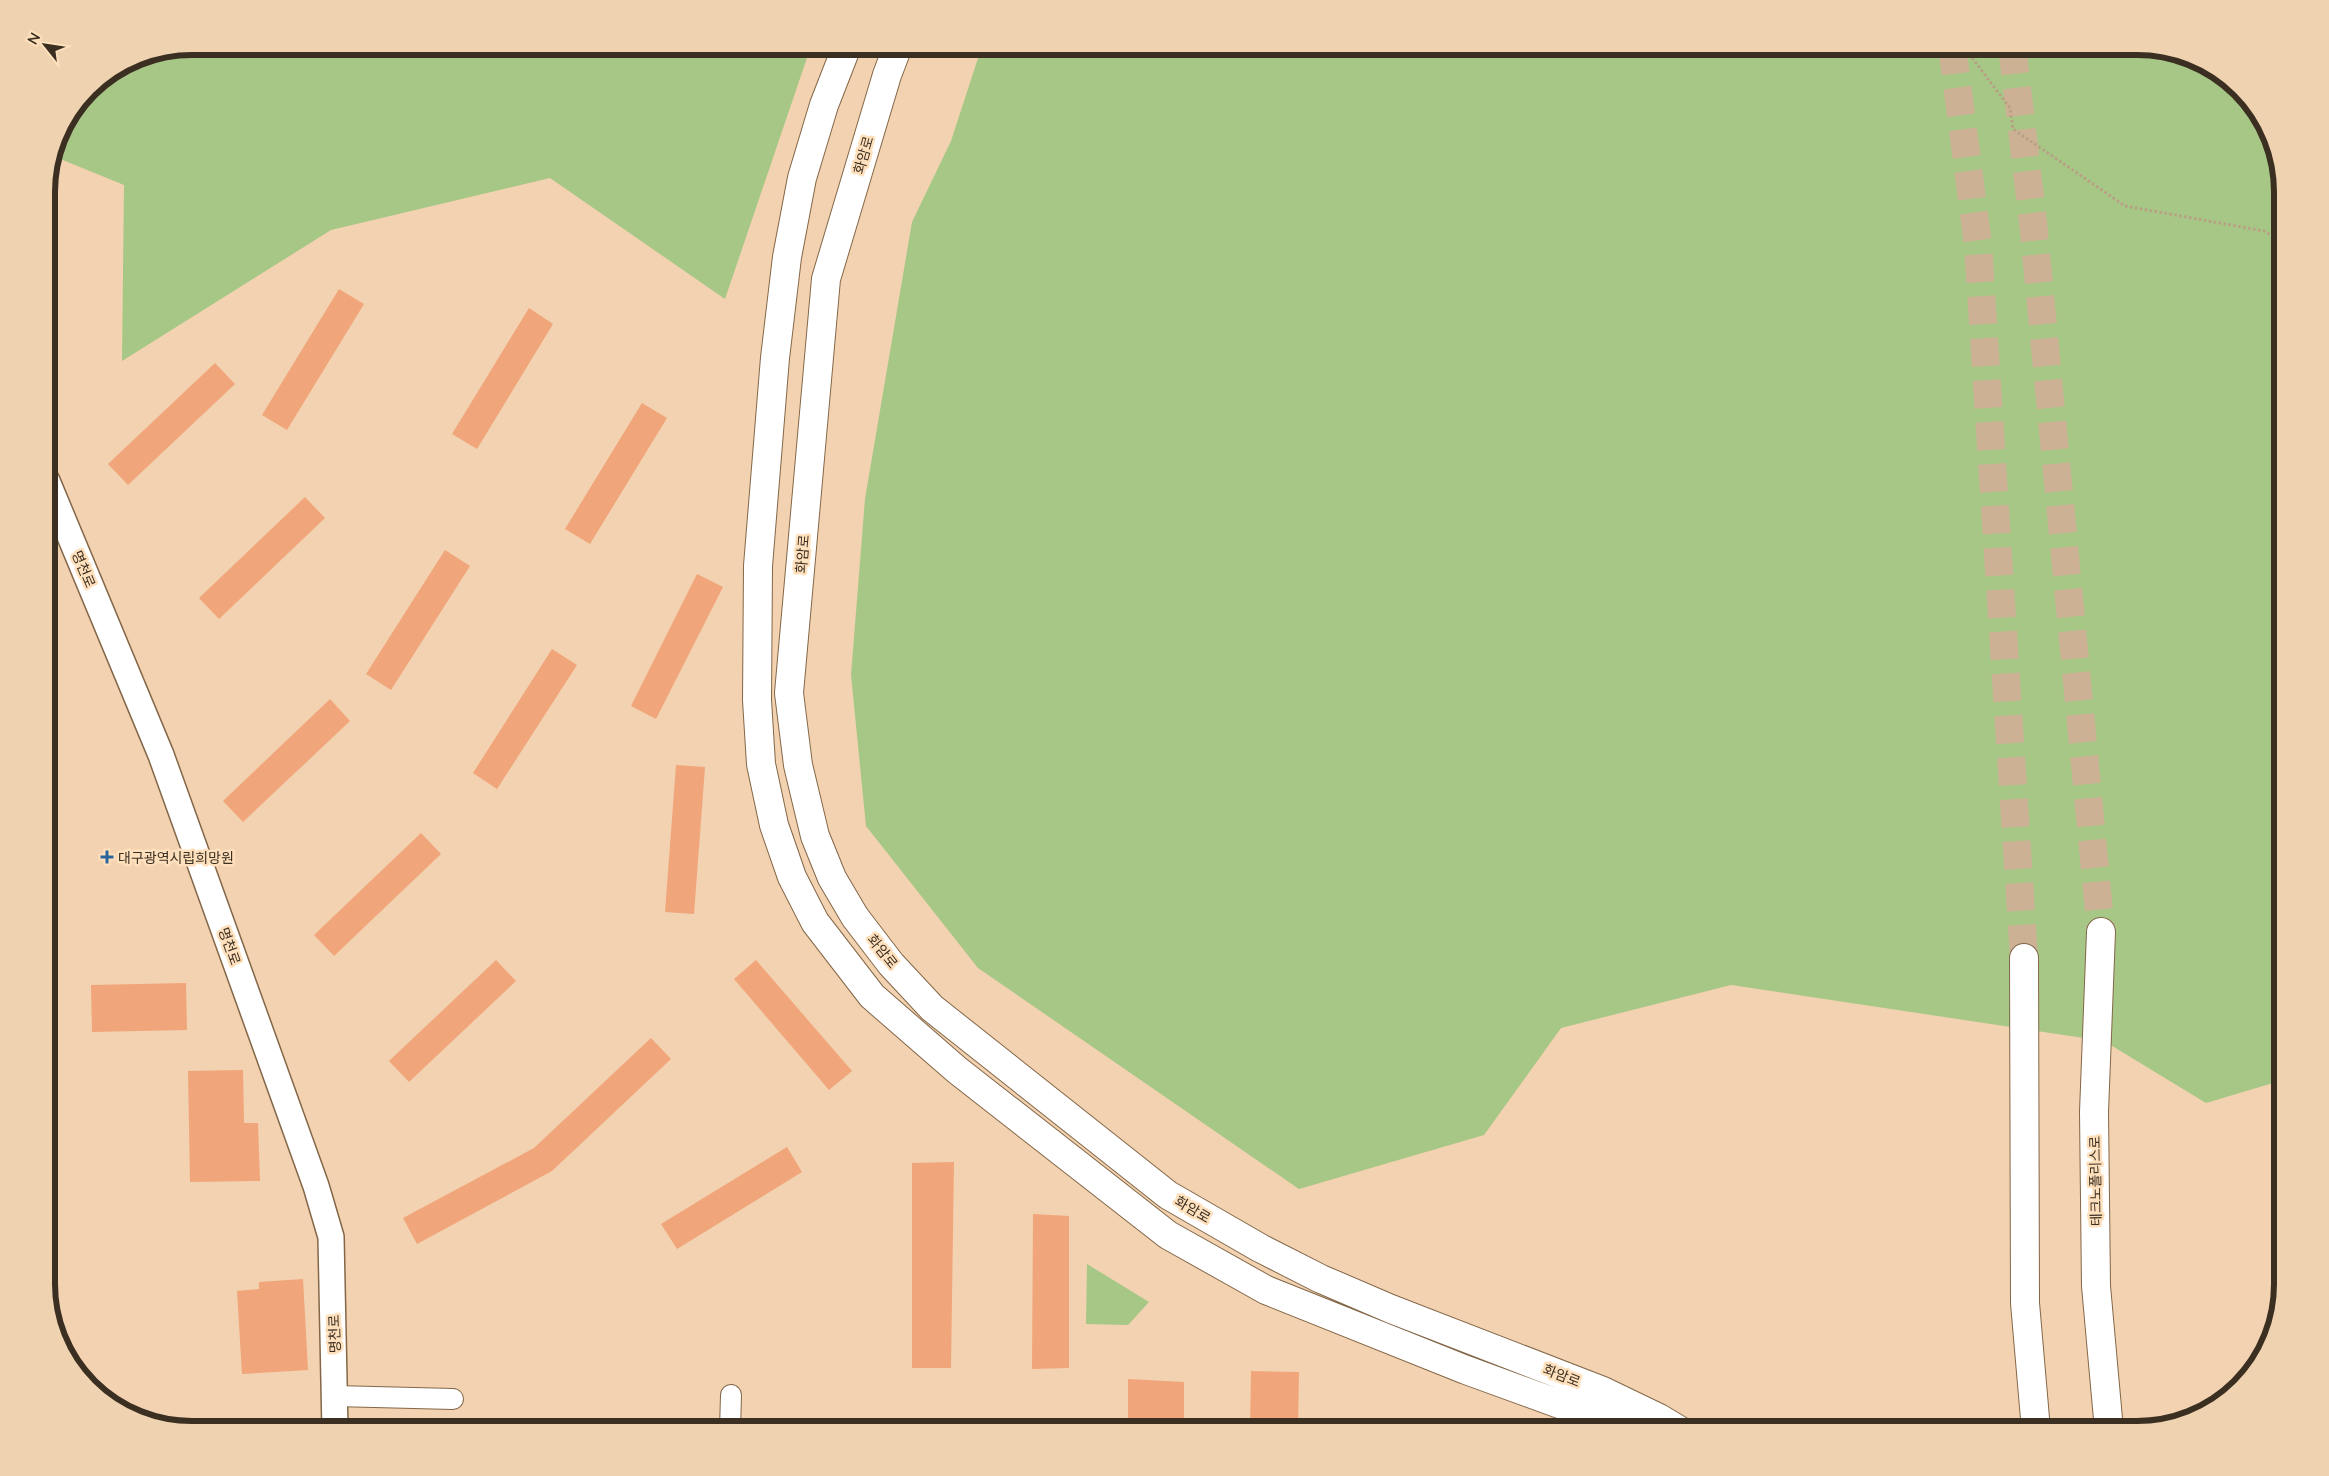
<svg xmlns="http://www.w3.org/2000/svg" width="2329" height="1476" viewBox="0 0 2329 1476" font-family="Lato,'Noto Sans KR',sans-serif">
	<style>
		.green { fill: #a6c786 }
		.building { fill: #f1a57a }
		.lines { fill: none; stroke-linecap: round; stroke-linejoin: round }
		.trunk-tunnel { stroke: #cdb194; stroke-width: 28; stroke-dasharray: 28 14; stroke-linecap: butt }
		.minor-casing { stroke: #836748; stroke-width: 22 }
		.tertiary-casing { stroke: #836748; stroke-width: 28 }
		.secondary-casing { stroke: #836748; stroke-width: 30 }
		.trunk-casing { stroke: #836748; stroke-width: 30 }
		.path { stroke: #b9a084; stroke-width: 3; stroke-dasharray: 2.5 2.5; stroke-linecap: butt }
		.minor { stroke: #fff; stroke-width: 20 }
		.tertiary { stroke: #fff; stroke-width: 25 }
		.secondary { stroke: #fff; stroke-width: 28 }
		.trunk { stroke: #fff; stroke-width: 28 }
		.poi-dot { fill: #29649b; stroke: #ffe0bc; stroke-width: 2 }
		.labels { text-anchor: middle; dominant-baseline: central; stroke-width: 5; stroke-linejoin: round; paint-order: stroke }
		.street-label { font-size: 14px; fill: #3b2f22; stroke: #ffe0bc }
		.poi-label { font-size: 14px; fill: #3b2f22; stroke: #ffe0bc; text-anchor: start }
		.rim { fill: none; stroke: #3b2f22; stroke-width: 6 }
	</style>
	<rect width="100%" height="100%" fill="#f2d2b0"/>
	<path class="green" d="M192,46h619l-86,253 -175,-121 -219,52 -209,131 2,-176 -71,-29 4,-20 32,-47 47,-32z
		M982,46h1155l81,25 45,48 20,72v889l-77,23 -102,-62 -373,-56 -170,43 -77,107 -185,54 -321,-221 -112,-142 -15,-151 14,-176 47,-277 39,-81z
		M1087,1264l62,38 -21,23 -42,-1z"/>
	<path class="building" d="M339,289l25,15 -77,126 -25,-15z
		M529,308l24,16 -76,125 -25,-15z
		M215,363l20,21 -107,101 -20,-21z
		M642,403l25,15 -77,126 -25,-15z
		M305,497l20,21 -106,101 -20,-21z
		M445,550l25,16 -79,124 -25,-16z
		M697,574l26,13 -67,132 -25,-13z
		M552,649l25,16 -80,124 -24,-16z
		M330,699l20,22 -107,101 -20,-21z
		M676,765l29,2 -11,147 -29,-2z
		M421,833l20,21 -107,102 -20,-21z
		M496,960l20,21 -107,101 -20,-21z
		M756,960l96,111 -23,19 -95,-111z
		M186,983l1,47 -95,2 -1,-47z
		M651,1038l20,21 -119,112 -135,73 -14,-26 131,-70z
		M243,1070l1,53h14l2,58 -70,1 -2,-111z
		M787,1147l15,25 -125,77 -16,-25z
		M954,1162l-3,206h-39v-205z
		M1033,1214l36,2v152l-37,1z
		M303,1279l5,91 -66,4 -5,-83 22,-2v-7z
		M1251,1371l48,1 -1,58h-48z
		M1128,1379l56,3v48h-56z"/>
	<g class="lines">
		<path class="trunk-tunnel" d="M1952,46l26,199 46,713
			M2012,46l21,176 68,710"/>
		<defs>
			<path id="minor" d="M335,1396l118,3
				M730,1430l1,-35"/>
			<path id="tertiary" d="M47,481l114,274 155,431 15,51 4,193"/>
			<path id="secondary" d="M847,46l-23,59 -22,73 -15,79 -12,101 -17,208 -1,134 4,64 13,61 18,52 23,45 57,74 85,74 211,165 98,55 200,80 165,60
				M898,46l-11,29 -61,204 -37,414 9,72 17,71 17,42 23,39 36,47 41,44 236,187 92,53 61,31 70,30 212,82 56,27 20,12"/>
			<path id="trunk" d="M2101,932l-7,180 2,174 13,144
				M2024,958l1,345 11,127"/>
		</defs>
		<use href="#minor" class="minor-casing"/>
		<use href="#tertiary" class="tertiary-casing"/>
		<use href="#secondary" class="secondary-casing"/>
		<use href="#trunk" class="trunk-casing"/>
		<path class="path" d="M1963,46l47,62 3,21 112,77 139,25 19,11"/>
		<use href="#minor" class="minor"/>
		<use href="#tertiary" class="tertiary"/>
		<use href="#secondary" class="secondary"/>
		<use href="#trunk" class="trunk"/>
	</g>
	<path class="poi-dot" d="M104.5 849.5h5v5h5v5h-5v5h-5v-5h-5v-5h5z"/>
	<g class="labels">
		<g class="street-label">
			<text transform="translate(863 155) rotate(-74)">화암로</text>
			<text transform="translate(802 554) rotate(-85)">화암로</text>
			<text transform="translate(84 569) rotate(67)">명천로</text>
			<text transform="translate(230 946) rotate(70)">명천로</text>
			<text transform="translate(883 951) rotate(51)">화암로</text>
			<text transform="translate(2095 1181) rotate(-91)">테크노폴리스로</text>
			<text transform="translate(1193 1209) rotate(30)">화암로</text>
			<text transform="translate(334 1334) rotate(-92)">명천로</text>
			<text transform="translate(1562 1375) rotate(21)">화암로</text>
		</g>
		<g class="poi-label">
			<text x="118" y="857">대구광역시립희망원</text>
		</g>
	</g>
	<path d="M0 0H2329V1476H0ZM192 55H2137A137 137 0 0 1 2274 192V1284A137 137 0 0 1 2137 1421H192A137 137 0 0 1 55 1284V192A137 137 0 0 1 192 55Z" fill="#efd2b0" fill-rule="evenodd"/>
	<path class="rim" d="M192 55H2137A137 137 0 0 1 2274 192V1284A137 137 0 0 1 2137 1421H192A137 137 0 0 1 55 1284V192A137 137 0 0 1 192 55Z"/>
	<g transform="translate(45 45) rotate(300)" stroke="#ffe0bc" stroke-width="4" paint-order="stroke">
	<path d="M0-4L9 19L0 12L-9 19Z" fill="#3b2f22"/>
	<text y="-8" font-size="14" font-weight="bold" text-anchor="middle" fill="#3b2f22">N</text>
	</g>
</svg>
